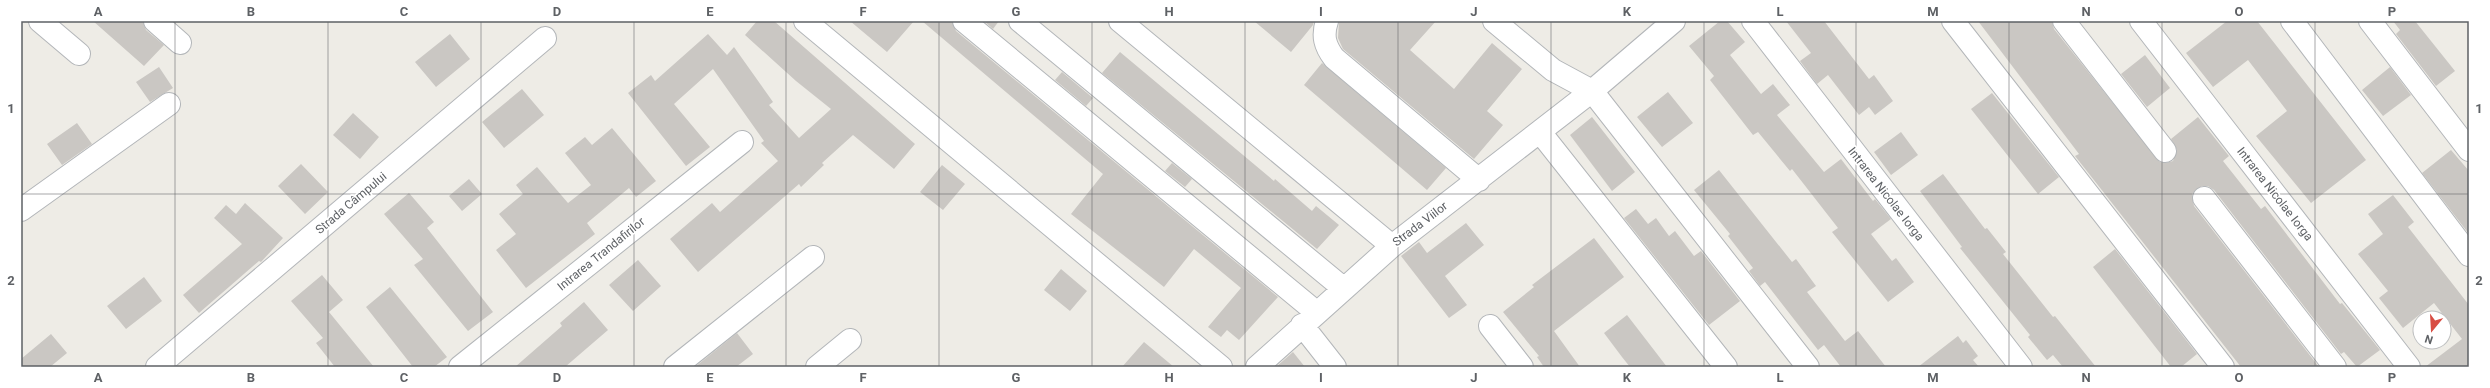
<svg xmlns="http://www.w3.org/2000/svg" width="2490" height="388" viewBox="0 0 2490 388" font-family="Roboto,sans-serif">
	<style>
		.building { fill: #cac7c3 }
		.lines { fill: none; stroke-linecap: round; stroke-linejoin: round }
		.minor-casing { stroke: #b3b6b9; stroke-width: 24 }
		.minor { stroke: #fff; stroke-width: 22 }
		.grid { fill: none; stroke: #5e6165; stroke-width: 1; stroke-opacity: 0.55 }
		.labels { text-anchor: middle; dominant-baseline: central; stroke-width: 3.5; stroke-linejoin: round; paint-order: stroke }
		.street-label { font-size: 12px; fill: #5e6165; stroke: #fff }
		.neatline { fill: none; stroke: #5e6165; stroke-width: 1.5 }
		.grid-label { font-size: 13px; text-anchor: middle; font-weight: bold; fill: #5e6165 }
	</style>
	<rect width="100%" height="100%" fill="#eeece6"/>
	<path class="building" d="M93,21h50l3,9 18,15 -20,21z
		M757,21h17l141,123 -21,25 -41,-34 -31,28 2,2 -23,22 -2,-3 -101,88 -28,-33 42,-36 8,9 58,-51 -17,-18 3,-2 -51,-72 -39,35 36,43 -24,19 -58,-73 23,-18 4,6 53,-47 19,21 7,-8 39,55 -4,3 30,33 32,-29 -35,-28 -51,-46z
		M850,21h64l-27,31z
		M922,21h30l4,10 322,266 -39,43 -12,-10 -6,7 -13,-10 33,-39 -47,-39 -30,38 -93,-73 32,-40z
		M984,21h15l-6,8z
		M1254,21h60l-1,4 -22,27z
		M1339,21h97l-26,29 44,39 38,-46 30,26 -35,42 16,14 -29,34 -131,-110 -5,-11z
		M1720,21h7l18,21 -15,13 31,39 12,-10 17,21 -13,10 47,57 17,-13 32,42 2,-2 16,20 -20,15 21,27 4,-3 18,24 -26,20 -56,-70 6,-4 -46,-59 -2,2 -32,-39 -5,3 -43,-55 4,-4 -25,-30z
		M1786,21h38l45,58 5,-4 19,26 -18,14 -6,-8 -10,8 -31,-40 -11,9 -17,-23 11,-8z
		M1978,21h74l2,8 106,133 6,1 7,-2 4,-11 -6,-11 27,-22 31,39 -6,5 38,48 4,-3 75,98 2,-1 38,47 -23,17 -13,-15 -3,2 -127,-164 -6,-4h-6l-10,8 2,12 125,161h-78l-166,-211 4,-2z
		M2227,21h30l109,139 -55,43 -55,-67 31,-25 -39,-51 -35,27 -27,-34z
		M2393,21h22l40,50 -19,15 -40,-52 4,-4z
		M450,34l20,25 -34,28 -21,-25z
		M1120,52l154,129 1,-2 37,32 4,-5 23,19 -22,24 -215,-176z
		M2145,55l25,33 -23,19 -26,-33z
		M1322,63l124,105 -19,22 -123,-105z
		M159,67l14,21 -23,14 -14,-20z
		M2390,67l21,28 -28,21 -21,-26z
		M1062,72l31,26 -7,8 -31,-26z
		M522,89l22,26 -40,33 -22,-26z
		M1668,92l25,31 -31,24 -25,-30z
		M1992,93l67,84 -21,17 -67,-85z
		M353,113l26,24 -19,22 -27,-24z
		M1592,117l43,55 -23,19 -42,-56z
		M77,123l15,21 -30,21 -15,-21z
		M612,128l44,53 -20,16 -7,-9 -42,35 8,11 -69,54 -30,-38 20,-16 -17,-20 24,-20 -7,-9 21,-18 31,36 23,-18 -26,-32 20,-16 7,8z
		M1901,132l17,23 -27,20 -17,-23z
		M2451,150l18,21v63l-47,-61z
		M1172,163l20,16 -7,8 -20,-16z
		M301,164l27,28 -23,22 -27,-28z
		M942,165l23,19 -22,26 -23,-18z
		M1719,170l73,92 4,-3 20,27 -9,6 38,49 13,-10 28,36h-45l-17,-22 -6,5 -53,-68 -5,4 -11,-15 4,-3 -25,-32 2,-2 -36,-44z
		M1943,174l42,55 2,-1 19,24 -3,2 50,63 2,-1 41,51h-33l-10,-12 -6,5 -19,-23 2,-2 -70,-87 2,-1 -42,-56z
		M469,179l13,15 -20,17 -13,-15z
		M409,193l25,29 -7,6 66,84 -25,19 -54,-66 9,-6 -39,-45z
		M2393,195l21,27 -6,5 61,78v62h-44l37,-28 -28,-36 -31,25 -24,-30 9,-7 -30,-37 25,-20 -15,-20z
		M245,203l38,35 -22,24 -2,-1 -60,52 -16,-18 59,-51 -28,-26 12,-13 10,9z
		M1636,209l12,15 8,-6 13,18 6,-5 19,25 7,-5 39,50 -31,24 -85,-107z
		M1466,223l18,22 -39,31 22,29 -18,13 -48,-62 18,-14 8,11z
		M1594,238l30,39 -70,54 26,36h-36l-7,-10 2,-1 -36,-44 31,-25 -2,-2z
		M2115,249l82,105 -16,13h-10l-78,-100z
		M638,260l23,26 -28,25 -24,-26z
		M1061,269l26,22 -17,20 -26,-21z
		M322,275l21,25 -14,12 45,55h-39l-19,-24 7,-5 -32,-37z
		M144,277l18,24 -36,28 -19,-23z
		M390,287l57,70 -13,10h-21l-47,-60z
		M584,302l24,28 -43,37h-50l47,-41 -2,-3z
		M1627,315l27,35 13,17h-37l-8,-10 -18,-24z
		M737,333l16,21 -17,13h-41z
		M51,334l16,19 -17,14h-29v-8z
		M1958,336l5,7 3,-3 12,16 -5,4 6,7h-61z
		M1144,342l30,25h-52z
		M1293,352l12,15h-29z"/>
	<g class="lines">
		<defs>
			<path id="minor" d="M40,21l39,33
				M155,21l25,22
				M805,21l416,346
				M964,21l352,291
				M1020,21l323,267
				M1120,21l272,225
				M1327,21c-5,15 -2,25 7,37l145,122
				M1494,21l59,49 39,21 216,276
				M1753,21l268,346
				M1953,21l270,346
				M2064,21l101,130
				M2141,21l268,346
				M2292,21l177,234
				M2370,21l99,129
				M1540,132l186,235
				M2204,198l131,169
				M21,210l148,-106
				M1302,325l33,42
				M1490,326l32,41
				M157,367l388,-329
				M460,367l282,-225
				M675,367l138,-110
				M817,367l33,-27
				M1257,367l135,-121 200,-155 82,-70"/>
		</defs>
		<use href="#minor" class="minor-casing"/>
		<use href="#minor" class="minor"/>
	</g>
	<path class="grid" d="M175,21v346M328,21v346M481,21v346M634,21v346M786,21v346M939,21v346M1092,21v346M1245,21v346M1398,21v346M1551,21v346M1704,21v346M1856,21v346M2009,21v346M2162,21v346M2315,21v346M21,194h2448"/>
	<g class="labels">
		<g class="street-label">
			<text transform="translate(1886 194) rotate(52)">Intrarea Nicolae Iorga</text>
			<text transform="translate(2275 194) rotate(52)">Intrarea Nicolae Iorga</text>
			<text transform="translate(351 203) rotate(-40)">Strada Câmpului</text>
			<text transform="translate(1420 224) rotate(-37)">Strada Viilor</text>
			<text transform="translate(601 254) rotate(-39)">Intrarea Trandafirilor</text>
		</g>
	</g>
	<rect width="2490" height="388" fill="none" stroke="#ffffff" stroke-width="44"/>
	<g transform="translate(2432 330) rotate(198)"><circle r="19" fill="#ffffff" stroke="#bfc0c1"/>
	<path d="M0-3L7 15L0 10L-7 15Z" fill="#d84d43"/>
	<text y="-6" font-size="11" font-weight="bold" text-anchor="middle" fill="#5e6165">N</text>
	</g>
	<rect x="22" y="22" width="2446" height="344" class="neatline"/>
	<g class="grid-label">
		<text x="98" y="16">A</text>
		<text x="251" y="16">B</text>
		<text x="404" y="16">C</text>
		<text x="557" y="16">D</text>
		<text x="710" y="16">E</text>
		<text x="863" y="16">F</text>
		<text x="1016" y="16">G</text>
		<text x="1169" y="16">H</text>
		<text x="1321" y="16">I</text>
		<text x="1474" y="16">J</text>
		<text x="1627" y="16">K</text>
		<text x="1780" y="16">L</text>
		<text x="1933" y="16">M</text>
		<text x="2086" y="16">N</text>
		<text x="2239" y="16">O</text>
		<text x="2392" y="16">P</text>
		<text x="11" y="113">1</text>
		<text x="2479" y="113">1</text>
		<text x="11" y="285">2</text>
		<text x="2479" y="285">2</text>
		<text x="98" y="382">A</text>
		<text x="251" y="382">B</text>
		<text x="404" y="382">C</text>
		<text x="557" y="382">D</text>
		<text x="710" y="382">E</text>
		<text x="863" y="382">F</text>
		<text x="1016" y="382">G</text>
		<text x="1169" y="382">H</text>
		<text x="1321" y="382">I</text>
		<text x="1474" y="382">J</text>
		<text x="1627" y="382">K</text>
		<text x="1780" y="382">L</text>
		<text x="1933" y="382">M</text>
		<text x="2086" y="382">N</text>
		<text x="2239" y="382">O</text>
		<text x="2392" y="382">P</text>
	</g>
</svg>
